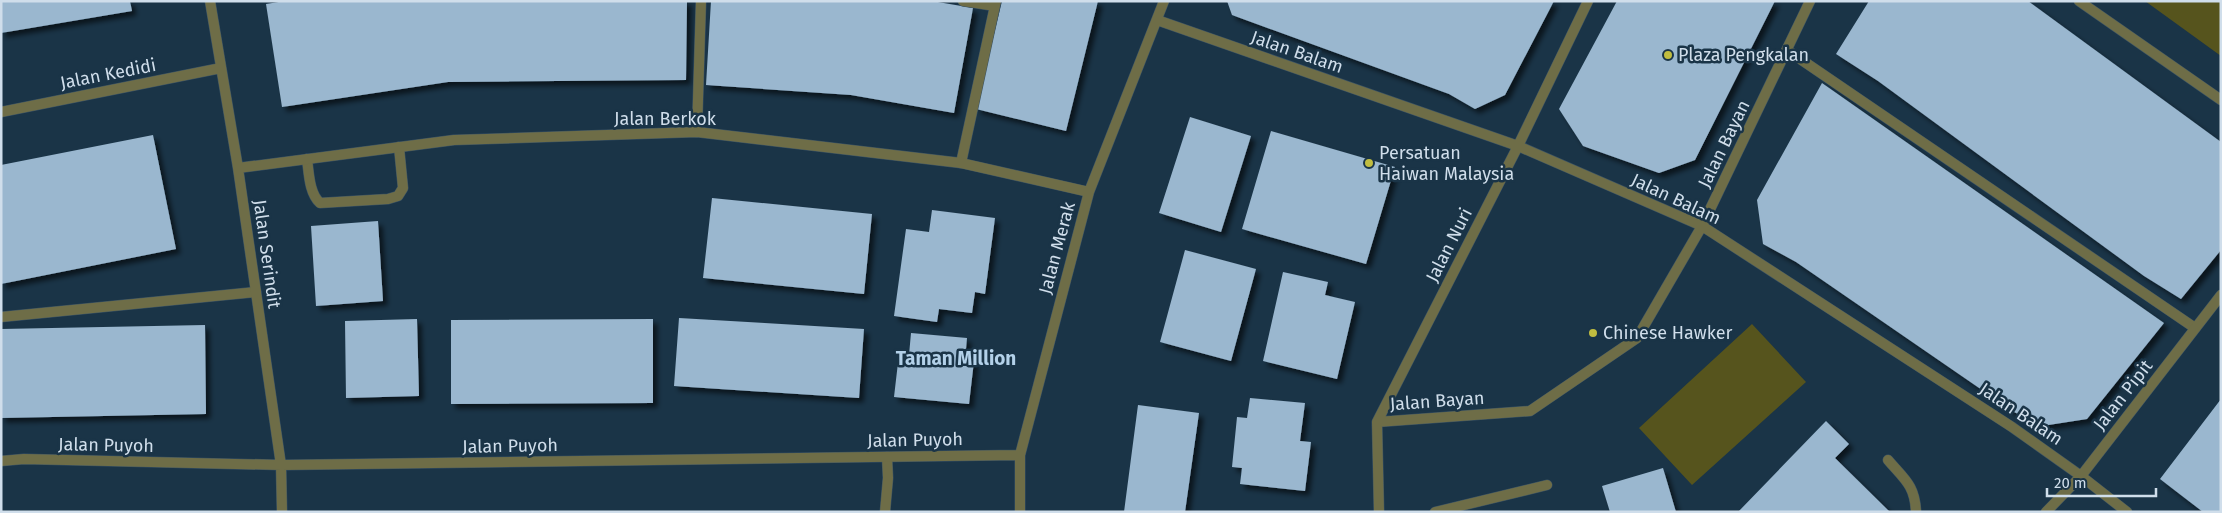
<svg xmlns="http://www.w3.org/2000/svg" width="2222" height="513" viewBox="0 0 2222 513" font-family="'Fira Sans',sans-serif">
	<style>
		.green { fill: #56541d }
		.building { fill: #9ab7cf; filter: url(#shadow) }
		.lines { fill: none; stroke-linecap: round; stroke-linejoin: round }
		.lane-casing { stroke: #3b5365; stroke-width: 11 }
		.street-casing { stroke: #3b5365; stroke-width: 11 }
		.lane { stroke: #6e6d47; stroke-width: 10 }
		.street { stroke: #6e6d47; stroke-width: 10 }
		.poi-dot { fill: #c1bd40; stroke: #1a3447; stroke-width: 2 }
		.labels { text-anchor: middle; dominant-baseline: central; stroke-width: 5; stroke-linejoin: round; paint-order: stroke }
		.street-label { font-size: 18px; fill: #d0deeb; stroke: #1a3447 }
		.poi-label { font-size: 18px; fill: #d0deeb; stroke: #1a3447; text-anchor: start }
		.neighbourhood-label { font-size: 19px; font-weight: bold; fill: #b3d1e9; stroke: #1a3447 }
	</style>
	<defs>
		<filter id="shadow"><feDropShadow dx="4.5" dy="4.5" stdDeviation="2.5" flood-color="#0009"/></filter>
	</defs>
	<rect width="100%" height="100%" fill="#1a3447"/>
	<path class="green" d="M2145,1h76v55z
		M1752,324l54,58 -114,103 -53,-57z"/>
	<path class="building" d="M1,1h129l2,10 -131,22z
		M285,1h402l-1,79 -238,2 -166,25 -16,-103z
		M711,1h221l41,7 -19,105 -103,-18 -145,-10z
		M1002,1h96l-32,130 -90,-22z
		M1227,1h327l-49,94 -30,14 -26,-15 -217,-79z
		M1617,1h158l-80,159 -36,13 -76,-27 -24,-37z
		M1869,1h159l193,141v108l-40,49 -37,-23 -266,-195 -42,-27z
		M1822,83l342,240 -77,96 -45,7 -28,-14 -218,-150 -33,-18 -6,-44z
		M1190,117l61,19 -30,96 -62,-19z
		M1271,131l124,36 -29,97 -124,-35z
		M153,135l23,114 -175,35v-119z
		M712,198l160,16 -8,80 -161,-16z
		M932,210l63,8 -10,76 -10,-2 -3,21 -33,-4 -2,13 -43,-6 12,-87 23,3z
		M378,221l5,80 -67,5 -5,-80z
		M1185,250l71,19 -25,92 -71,-19z
		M1283,272l45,10 -3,13 30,7 -18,77 -74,-18z
		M679,318l185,11 -5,69 -185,-12z
		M417,319l2,77 -73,2 -1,-77z
		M653,319v84l-202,1v-84z
		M205,325l1,89 -205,4v-89z
		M911,333l56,5 -2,22 9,1 -5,43 -75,-7 5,-43 10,1z
		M1250,398l55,5 -5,38 11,1 -6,49 -65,-7 2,-16 -10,-1 5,-50 10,1z
		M2221,399v113h-18l-43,-33z
		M1138,405l61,8 -14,99h-61z
		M1826,421l23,23 -14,14 55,54h-152z
		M1663,468l13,44h-66l-8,-26z"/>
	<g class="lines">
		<defs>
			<path id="lane" d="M963,1l32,5
				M1787,50l408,278
				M697,132l4,-131
				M307,159c2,14 2,34 13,44l68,-4 10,-3 5,-8 -4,-41
				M961,163l35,-162
				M1,317l255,-25
				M1888,460c16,19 27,25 28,52
				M885,512l3,-34 -1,-21
				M1435,512l112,-27"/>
			<path id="street" d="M210,1l28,167 43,297 1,47
				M2079,1l142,99
				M1157,20l361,126 184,80 310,201 69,49 46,36
				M1,112l220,-44
				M238,168l216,-28 243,-8 264,31 128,29
				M1377,422l153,-11 107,-73 65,-112 108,-225
				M1,461l23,-2 257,6 739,-10
				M1020,512v-57l69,-263 75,-191
				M1379,512l-2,-90 141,-276 70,-145
				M2046,512l35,-36 140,-181"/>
		</defs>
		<use href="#lane" class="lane-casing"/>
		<use href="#street" class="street-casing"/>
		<use href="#lane" class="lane"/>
		<use href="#street" class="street"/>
	</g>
	<g class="poi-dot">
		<circle cx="1668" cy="55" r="5"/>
		<circle cx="1369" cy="163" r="5"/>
		<circle cx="1593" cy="333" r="5"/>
	</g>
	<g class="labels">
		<g class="street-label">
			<text transform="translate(1297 52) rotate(19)">Jalan Balam</text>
			<text transform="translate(108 74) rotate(-11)">Jalan Kedidi</text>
			<text x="665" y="119">Jalan Berkok</text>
			<text transform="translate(1724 144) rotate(-64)">Jalan Bayan</text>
			<text transform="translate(1676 199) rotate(25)">Jalan Balam</text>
			<text transform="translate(1449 245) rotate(-63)">Jalan Nuri</text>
			<text transform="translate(1057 248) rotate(-75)">Jalan Merak</text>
			<text transform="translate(267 254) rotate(82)">Jalan Serindit</text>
			<text transform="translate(2123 395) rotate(-52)">Jalan Pipit</text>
			<text transform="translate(1437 401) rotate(-4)">Jalan Bayan</text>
			<text transform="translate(2021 414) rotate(34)">Jalan Balam</text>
			<text transform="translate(915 440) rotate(-1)">Jalan Puyoh</text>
			<text transform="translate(106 445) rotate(1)">Jalan Puyoh</text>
			<text transform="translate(510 446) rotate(-1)">Jalan Puyoh</text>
		</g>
		<g class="poi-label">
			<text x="1678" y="55">Plaza Pengkalan</text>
			<text x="1379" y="153">Persatuan<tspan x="1379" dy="21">Haiwan Malaysia</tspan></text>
			<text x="1603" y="333">Chinese Hawker</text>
		</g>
		<g class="neighbourhood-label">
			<text x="956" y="358">Taman Million</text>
		</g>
	</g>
	<rect width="2222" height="513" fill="none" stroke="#d0deeb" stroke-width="5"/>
	<path d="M2047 488v8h109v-8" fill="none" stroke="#d0deeb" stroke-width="2.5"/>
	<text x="2054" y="488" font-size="15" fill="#d0deeb" stroke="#1a3447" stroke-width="4" paint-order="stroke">20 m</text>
</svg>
